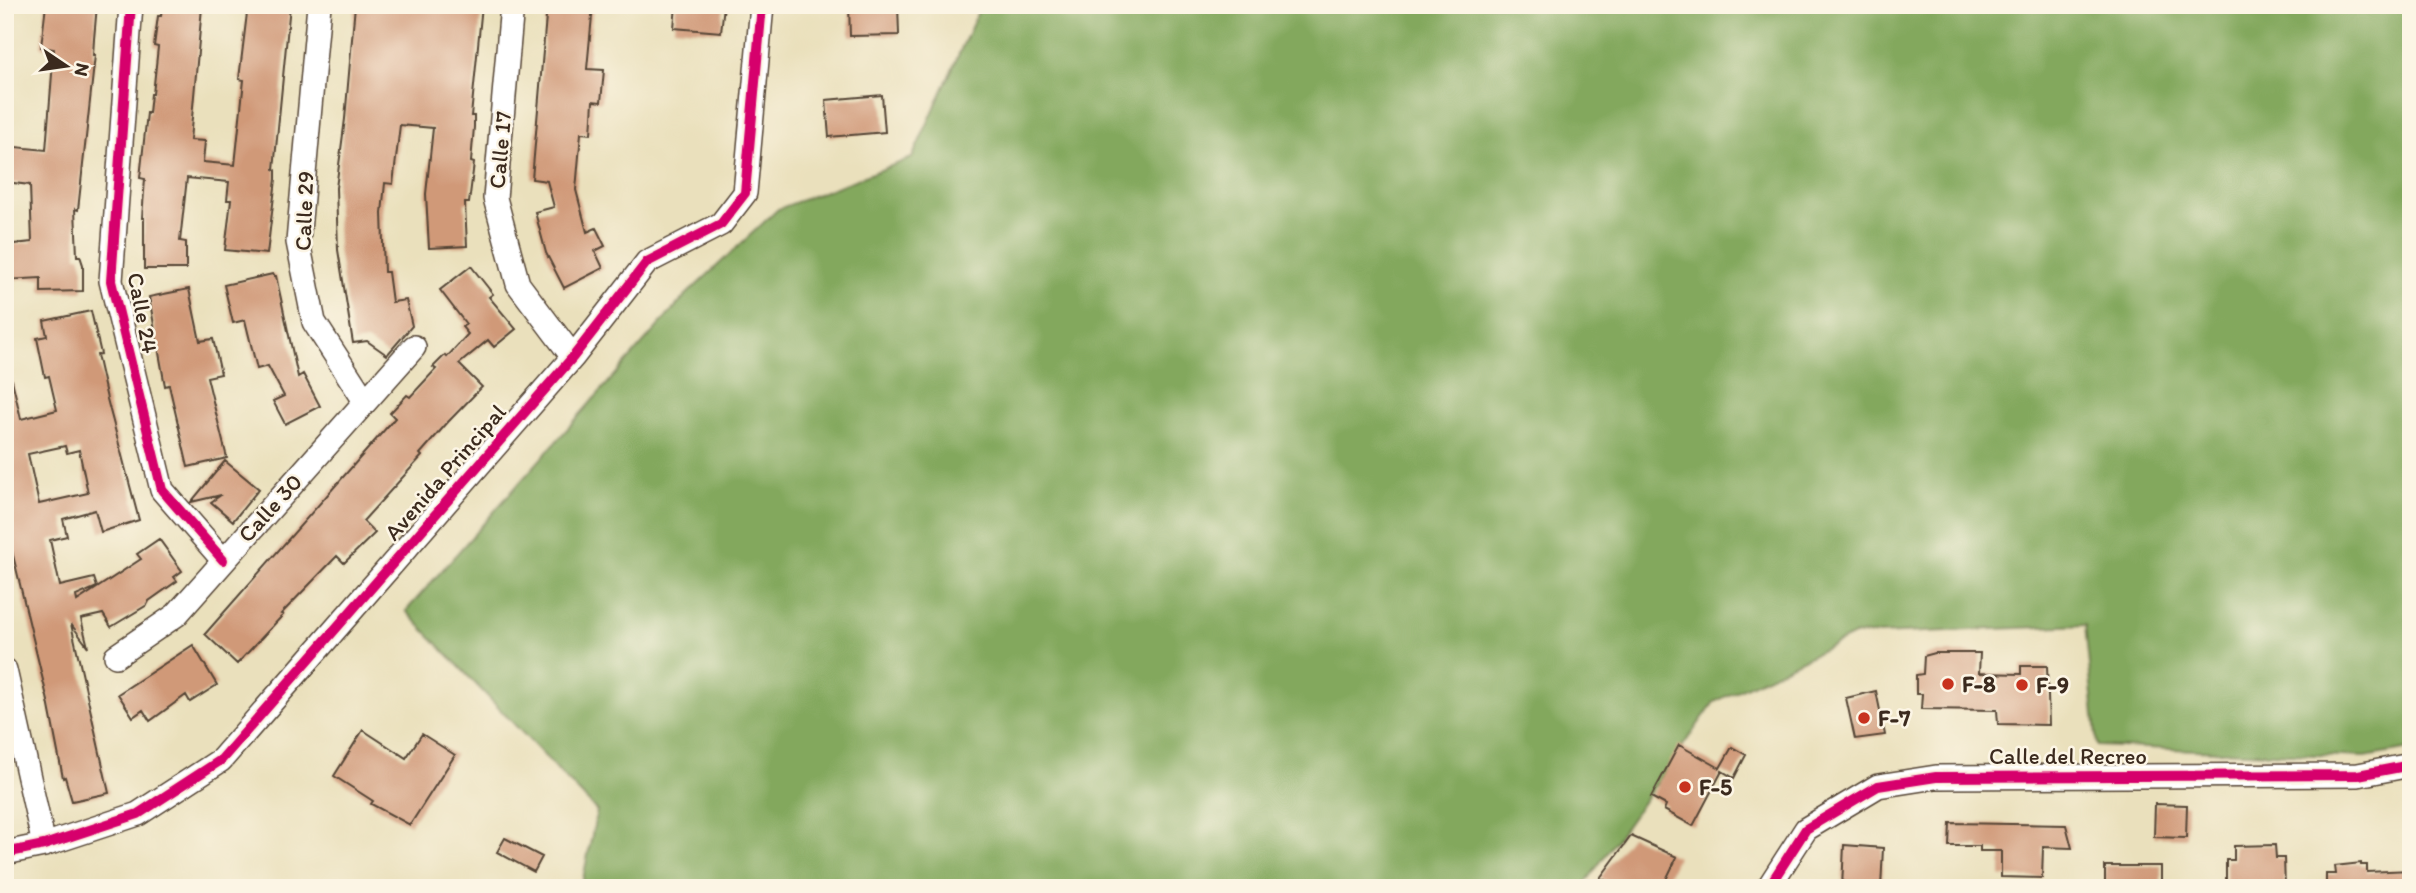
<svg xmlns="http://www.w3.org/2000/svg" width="2416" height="893" viewBox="0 0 2416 893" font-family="Itim,sans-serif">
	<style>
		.forest { fill: #83a85d; stroke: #5f693e; stroke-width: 2 }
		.building { fill: #d09978; fill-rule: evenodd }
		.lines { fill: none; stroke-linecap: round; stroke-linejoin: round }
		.minor-casing { stroke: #554536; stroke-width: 26 }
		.minor { stroke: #fff; stroke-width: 23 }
		.cycleway-casing { stroke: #fcf5e5; stroke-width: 15 }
		.cycleway { stroke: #d6006c; stroke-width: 10 }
		.poi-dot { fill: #c8321e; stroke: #fcf5e5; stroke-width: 2.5 }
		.labels { text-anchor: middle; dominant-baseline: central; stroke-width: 5; stroke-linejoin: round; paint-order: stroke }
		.street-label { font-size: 23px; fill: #3b2a1e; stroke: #fcf5e5 }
		.poi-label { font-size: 23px; font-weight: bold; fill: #3b2a1e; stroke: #fcf5e5; text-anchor: start }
	</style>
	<rect width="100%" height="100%" fill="#fcf5e5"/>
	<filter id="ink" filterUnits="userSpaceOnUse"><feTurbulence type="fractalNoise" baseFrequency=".0143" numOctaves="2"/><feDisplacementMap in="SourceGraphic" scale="14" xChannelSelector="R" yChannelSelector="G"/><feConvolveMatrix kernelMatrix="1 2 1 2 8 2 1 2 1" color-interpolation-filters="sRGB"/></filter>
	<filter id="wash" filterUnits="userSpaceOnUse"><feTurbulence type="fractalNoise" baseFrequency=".00686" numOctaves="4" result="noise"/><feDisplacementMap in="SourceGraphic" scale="28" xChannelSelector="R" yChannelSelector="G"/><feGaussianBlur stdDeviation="1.57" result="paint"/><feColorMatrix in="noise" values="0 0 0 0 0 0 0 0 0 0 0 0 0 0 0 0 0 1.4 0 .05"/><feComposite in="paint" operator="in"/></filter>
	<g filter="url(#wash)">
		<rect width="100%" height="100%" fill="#eae0bc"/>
		<path class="forest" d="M981,5h1430v744l-46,8 -268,-11 -12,-121 -231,10 -140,67 -132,186h-1001l16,-77 -191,-200 279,-315 93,-87 134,-51z"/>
		<g id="blocks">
			<path class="building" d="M46,5h51l-3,34 -1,16h2l-17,155 -3,-1 2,47h3l3,9v26l-42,1v-14l-36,2v-35l27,-3 -2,-57 -25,-3v-36l41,4 8,-101 -13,-2z
				M162,5l40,2 -12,133 15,1 -2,21 32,3 9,-85 -5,-1 9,-74h42l-16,164 2,1v9l-9,75 -42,-4 6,-50h-4l2,-18 -42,-4 -7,63 6,1v27h-42v-51h-2l3,-39 -5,-1 7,-65h2l2,-19h2l5,-47 -4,-1 4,-30h3z
				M355,5h29l45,5v-5h53l-11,111h3v11l-3,35 3,1 -5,40h-4l2,43 -38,2 -3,-54 7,-66 -33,-3 -7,59 -8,-1 -3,30 2,59h4l4,30 14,-2 6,26 -25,29 -20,-14 -14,2 -15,-93 -2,-62 9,-69z
				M547,5h46l-6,64 17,1 -3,32 -8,-1 -2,33 -10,-1 -5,57 11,42 9,-4 9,18 -10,5 8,17 -39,20 -18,-35 -11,-41 19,-5 -7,-26 -15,-2z
				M676,5h48l-3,27 -47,-4z
				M849,5h49l1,30 -49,1z
				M882,95l3,37 -56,5 -3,-37z
				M471,266l22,28 -4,3 27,32 -22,18 -6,-7 -29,24 23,23 -34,35 -28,32 2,2 -59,65 12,12 -31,30 -7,-7 -56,58 2,1 -46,49 -32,-30 190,-216 -5,-5 17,-18 3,2 26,-28 -3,-2 12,-12 2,2 21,-23 -6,-7 4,-3 -26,-34z
				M273,274l1,2h2l22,101 5,-3 17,32 -35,18 -12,-23 11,-5 -16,-30 -11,3 -12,-49 -12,3 -9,-38z
				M189,289l11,52 13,-2 8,35 -14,3 20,81 -39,9 -19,-82 -4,1 -16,-89z
				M91,311l10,43 -4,1 10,44 32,121 -38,12 -6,-22 -32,9 4,17 -17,4 10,46 34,-8 3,9 -21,9 1,5 64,-42 -4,-5 22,-15 23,32 -8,6 3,4 -28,20 -2,4 -36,22 -8,-13 -22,5 7,28 -17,-23 38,169 -37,8 -7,-24 -2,1 -15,-77 -43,-179v-141l7,-1 9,39 36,-9 -8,-34 -4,1 -8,-39 10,-2 -3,-15zM65,446l2,7 12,-3 9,43 -49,11 -11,-50z
				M225,461l34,28 -26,32 -22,-19 10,-7 -30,7z
				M193,645l24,40 -27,17 -4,-7 -36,26 -7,-11 -10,7 -15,-23z
				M1935,653h45l-1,20 42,1v-8h26l2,59 -51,-1 -1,-14 -76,-1 1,-15h-6v-19l7,-1 1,-18z
				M1876,691l9,44 -30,4 -9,-41z
				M363,730l43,28 16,-24 33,21 -45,70 -39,-21 2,-3 -39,-25z
				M1679,745l41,23 12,-21 14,8 -12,23 -12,-7 -29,55 -29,-16 2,-5 -15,-8z
				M2155,804l32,1 -1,33 -32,-1z
				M1950,823l116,2 6,23 -29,-1 -1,31 -41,-1v-26h-21v-5h-31z
				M1631,836l46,21 -15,31h-41l-21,-10z
				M505,838l37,19 -8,15 -37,-20z
				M1844,845l39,3 -2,40h-39z
				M2275,845l1,13h8l1,30h-59v-28h8v-14z
				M2361,863v2h6v7l44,-2v18h-85v-14h10l-1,-8z
				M2105,866h56v22h-56z"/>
		</g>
	</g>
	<g filter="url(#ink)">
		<use href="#blocks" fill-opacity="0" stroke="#554536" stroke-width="2"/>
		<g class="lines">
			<defs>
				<path id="minor" d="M131,5l-20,276 51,209 61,70
					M319,5l-21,237 16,80 51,79
					M512,5l-17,193 23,86 55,73
					M116,656l60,-41 238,-268
					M5,670l39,175
					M5,853l39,-8 94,-31 83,-54 352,-403 74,-95 74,-38 24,-31 17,-188
					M1768,888l38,-59 72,-43 58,-9 422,-2 53,-10"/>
			</defs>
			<use href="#minor" class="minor-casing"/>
			<use href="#minor" class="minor"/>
			<defs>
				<path id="cycleway" d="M131,5l-20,276 51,209 61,70
					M5,853l39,-8 94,-31 83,-54 352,-403 74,-95 74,-38 24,-31 17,-188
					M1768,888l38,-59 72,-43 58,-9 422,-2 53,-10"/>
			</defs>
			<use href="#cycleway" class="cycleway-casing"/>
			<use href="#cycleway" class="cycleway"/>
		</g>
	</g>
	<g class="poi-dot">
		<circle cx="1948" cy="684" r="7"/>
		<circle cx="2022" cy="685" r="7"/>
		<circle cx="1864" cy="718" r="7"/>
		<circle cx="1685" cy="787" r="7"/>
	</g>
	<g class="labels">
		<g class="street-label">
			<text transform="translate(500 150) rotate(-85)">Calle 17</text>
			<text transform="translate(304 211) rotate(-88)">Calle 29</text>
			<text transform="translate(143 313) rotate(79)">Calle 24</text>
			<text transform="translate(445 472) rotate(-49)">Avenida Principal</text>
			<text transform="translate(270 508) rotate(-48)">Calle 30</text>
			<text x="2068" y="756">Calle del Recreo</text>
		</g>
		<g class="poi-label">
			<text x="1962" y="684">F-8</text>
			<text x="2036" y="685">F-9</text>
			<text x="1878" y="718">F-7</text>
			<text x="1699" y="787">F-5</text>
		</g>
	</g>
	<rect width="2416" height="893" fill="none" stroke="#fcf5e5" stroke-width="28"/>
	<g transform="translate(66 66) rotate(103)" stroke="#fcf5e5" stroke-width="5" paint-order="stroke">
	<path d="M0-5L12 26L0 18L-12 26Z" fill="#3b2a1e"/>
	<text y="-10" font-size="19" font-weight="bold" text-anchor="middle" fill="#3b2a1e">N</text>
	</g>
</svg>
